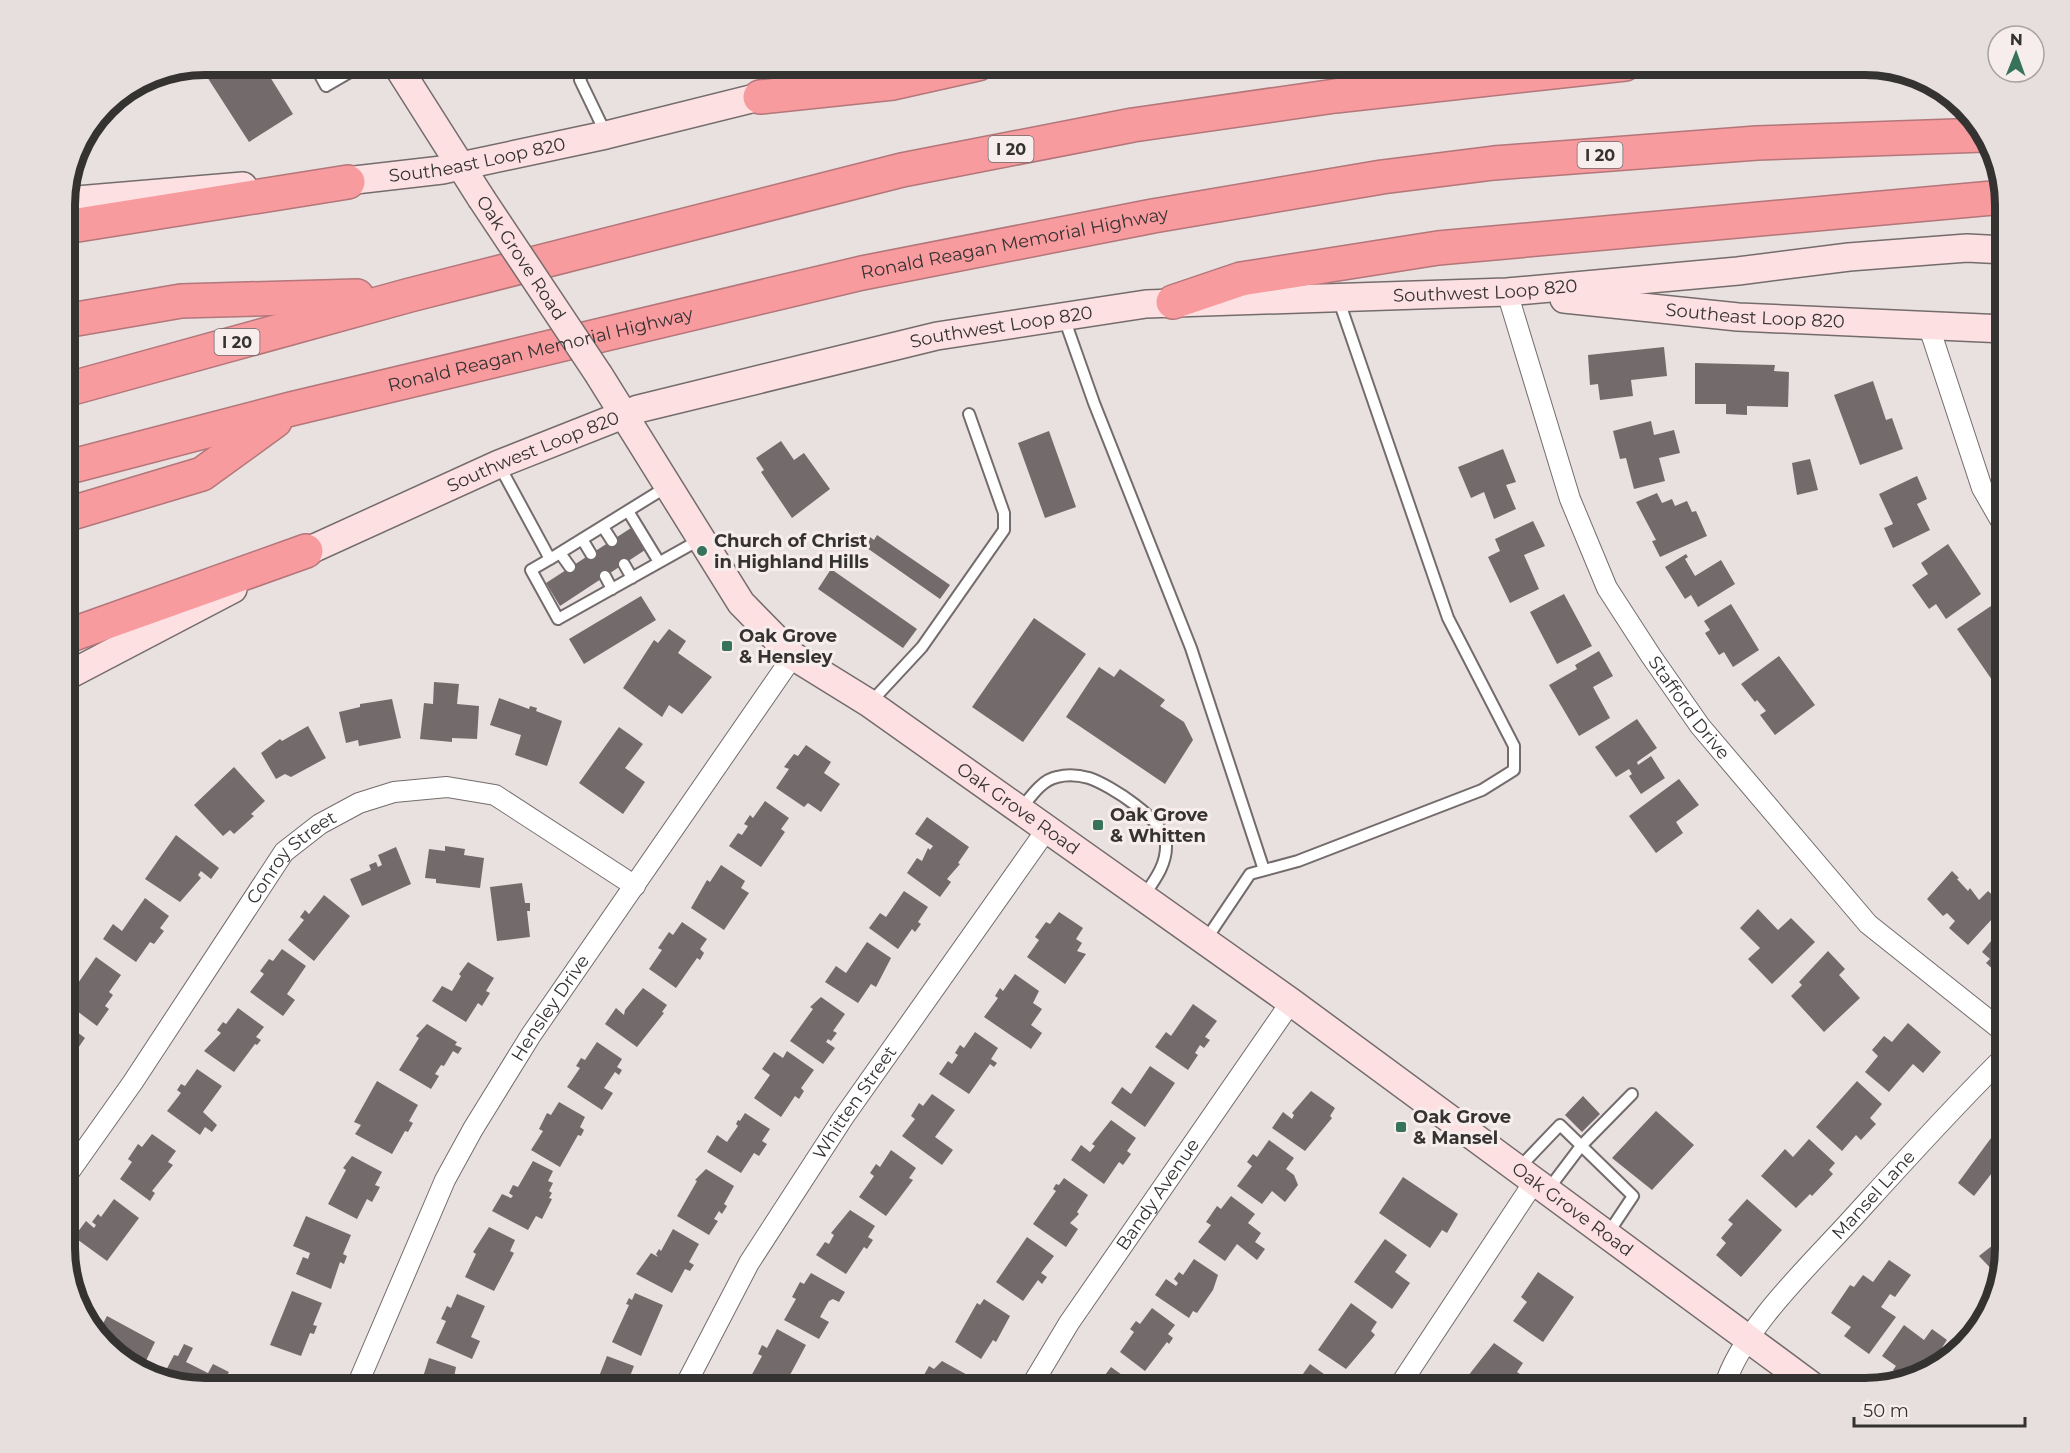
<svg xmlns="http://www.w3.org/2000/svg" width="2070" height="1453" viewBox="0 0 2070 1453" font-family="Montserrat,sans-serif">
	<style>
		.building { fill: #736b6b }
		.lines { fill: none; stroke-linecap: round; stroke-linejoin: round }
		.lane-casing { stroke: #746c6c; stroke-width: 14 }
		.street-casing { stroke: #746c6c; stroke-width: 22 }
		.secondary-casing { stroke: #746c6c; stroke-width: 30 }
		.highway-casing { stroke: #b37679; stroke-width: 36 }
		.lane { stroke: #fff; stroke-width: 10 }
		.street { stroke: #fff; stroke-width: 20 }
		.secondary { stroke: #fde1e2; stroke-width: 27 }
		.highway { stroke: #f79b9f; stroke-width: 33 }
		.secondary-bridge-casing { stroke: #746c6c; stroke-width: 30; stroke-linecap: butt }
		.secondary-bridge { stroke: #fde1e2; stroke-width: 27 }
		.poi-dot { fill: #36725c; stroke: #f7eded; stroke-width: 2 }
		.labels { text-anchor: middle; dominant-baseline: central; stroke-width: 6; stroke-linejoin: round; paint-order: stroke }
		.shield { fill: #f7eded; stroke: #6f6a6a; stroke-width: 1.5 }
		.shield-label { font-size: 16px; font-weight: bold; fill: #353232 }
		.street-label { font-size: 18px; fill: #353232; stroke: #f7eded }
		.poi-label { font-size: 18px; font-weight: bold; fill: #353232; stroke: #f7eded; text-anchor: start }
		.rim { fill: none; stroke: #353232; stroke-width: 8 }
	</style>
	<rect width="100%" height="100%" fill="#e9e0e0"/>
	<path class="building" d="M205,64h57l31,50 -44,28 -49,-76z
		M1664,347l3,29 -36,4 2,16 -33,4 -2,-16 -8,1 -2,-30z
		M1695,363l80,2 -1,6 15,1 -1,35 -41,-1v9l-21,-1v-10h-31z
		M1873,381l13,39 6,-2 11,31 -43,16 -26,-70z
		M1651,421l3,14 20,-5 6,23 -21,5 6,23 -31,8 -8,-31 -6,1 -7,-28z
		M1049,431l27,76 -31,11 -27,-75z
		M781,441l13,19 10,-7 26,36 -38,29 -31,-46 3,-2 -8,-12z
		M1503,449l13,33 -10,3 10,24 -22,10 -10,-27 -13,6 -13,-31z
		M1810,459l8,31 -21,5 -5,-32z
		M1917,476l10,23 -10,5 13,26 -37,18 -9,-20 9,-4 -14,-30z
		M1657,493l5,10 10,-4 3,7 12,-5 5,11 4,-1 11,25 -47,21 -8,-16 4,-1 -20,-38z
		M1533,521l12,25 -21,9 15,34 -29,14 -22,-46 12,-6 -5,-12z
		M631,528l14,22 -85,56 -14,-23z
		M877,535l73,50 -10,14 -73,-51 3,-11 4,3z
		M1948,544l33,50 -35,25 -10,-15 -7,5 -17,-24 16,-11 -7,-11z
		M1686,554l2,3 -3,2 10,17 26,-16 14,24 -37,23 -7,-12 -6,4 -20,-32z
		M831,569l86,60 -14,19 -85,-59z
		M1564,594l28,52 -35,18 -27,-52z
		M641,596l15,24 -72,44 -15,-25z
		M1731,604l28,46 -26,17 -9,-15 -5,3 -14,-22 5,-3 -6,-9z
		M1991,606l14,22v4l-6,4 6,10v24l-13,10 -35,-51z
		M1034,618l52,36 -63,88 -51,-35z
		M669,629l17,12 -8,12 34,24 -30,37 -13,-9 -7,12 -39,-29 31,-48 4,3z
		M1599,651l14,25 -20,11 17,31 -31,18 -30,-51 28,-16 -2,-4z
		M1779,656l36,49 -40,30 -15,-20 6,-4 -9,-11 -2,2 -14,-18z
		M1099,667l15,10 6,-8 45,31 -5,6 24,16 9,18 -28,44 -99,-67z
		M434,682l25,2 -2,20 22,2 -2,33 -25,-1v4l-32,-3 4,-36 9,1z
		M2005,696v15l-7,-9z
		M499,698l30,11 1,-3 7,2 -1,3 26,10 -15,45 -32,-11 6,-20 -31,-10z
		M392,699l9,39 -42,8 -1,-6 -12,3 -7,-31 21,-5v-3z
		M1637,719l20,29 -20,14 1,3 13,-9 14,22 -24,16 -12,-18 3,-2 -3,-5 -13,8 -21,-30z
		M308,726l18,32 -35,19 -6,-3 -9,5 -15,-26 19,-14 2,2z
		M619,727l24,17 -18,24 20,14 -22,32 -44,-31z
		M806,745l25,17 -7,11 16,11 -19,28 -13,-9 -4,4 -28,-19 13,-19 -5,-2 10,-13 4,2z
		M234,767l31,34 -14,13 3,2 -20,18 -4,-4 -7,6 -29,-31z
		M1679,779l20,26 -23,17 7,11 -27,20 -27,-37z
		M765,801l24,17 -8,11 4,3 -24,35 -32,-21 9,-13 4,2 6,-9 -4,-2 6,-9 3,3z
		M927,817l42,30 -11,16 2,1 -13,15 4,3 -11,15 -33,-24 10,-15 5,3 6,-13 2,2 3,-4 -18,-12z
		M176,835l43,33 -8,11 -10,-8 -3,4 3,3 -21,24 -35,-23z
		M445,846l20,3 -1,6 20,3 -4,30 -44,-5v-4l-11,-1 4,-29 16,2z
		M396,847l15,37 -49,22 -12,-27 21,-9 -2,-5 7,-3 2,5 4,-2 -4,-10z
		M721,865l24,16 -4,7 8,5 -25,37 -33,-22 16,-28 3,2z
		M1952,871l7,7 -2,1 11,12 2,-3 9,12 9,-9 16,15 -36,39 -19,-17 6,-7 -8,-8 -4,3 -16,-17z
		M522,883l3,20h5v8h-3l3,26 -33,4 -7,-54z
		M904,891l24,16 -10,15 3,2 -6,8 -3,-3 -14,20 -29,-21 11,-15 6,4z
		M324,895l26,21 -36,45 -26,-21 16,-20 -4,-3 5,-7 4,4z
		M145,898l24,18 -9,12 4,3 -10,13 -4,-2 -14,20 -33,-23 10,-15 9,7z
		M1758,909l20,21 13,-12 24,24 -43,42 -24,-25 12,-11 -20,-20z
		M1059,912l24,16 -7,11 6,4 -5,8 9,3 -21,30 -38,-27 12,-17 -4,-3 11,-15 4,2z
		M682,922l25,17 -7,10 4,4 -4,7 -3,-2 -21,30 -27,-19 13,-19 -4,-2 11,-16 4,3z
		M2005,924v56l-19,-17 4,-4 -8,-7z
		M867,942l24,16 -15,29 -5,-3 -13,19 -33,-21 11,-16 10,7z
		M282,949l24,17 -19,28 8,6 -12,16 -33,-24 14,-18 -4,-3 9,-12 4,2z
		M1828,951l17,18 -6,6 21,23 -36,34 -33,-36 11,-11 -3,-3z
		M96,957l25,18 -12,17 4,3 -8,11 4,3 -12,17 -32,-24z
		M468,962l26,16 -8,13 4,2 -8,13 -4,-3 -12,19 -34,-21 10,-15 10,5 9,-15 -2,-2z
		M1015,974l24,17 -6,12 9,6 -11,16 11,8 -11,16 -47,-32 14,-19 -3,-2 5,-8 3,3z
		M643,988l24,17 -5,7 2,1 -27,34 -32,-23 11,-16 8,7 1,-5z
		M821,997l24,17 -12,17 4,2 -6,8 -3,-2 -2,3 9,6 -12,16 -33,-23 23,-32 -3,-2z
		M1193,1004l24,17 -12,16 5,3 -6,8 -4,-3 -5,8 3,2 -10,15 -33,-23 11,-15 5,4z
		M238,1008l26,19 -8,10 5,3 -4,5 -2,-1 -21,28 -30,-21 17,-18 -4,-3 6,-8 3,2z
		M65,1023l20,15 -20,29z
		M1908,1023l33,29 -18,21 -10,-9 -24,28 -24,-20 13,-16 -6,-6 12,-14 8,6z
		M427,1024l30,18 -2,3 7,3 -4,6 -5,-3 -9,15 -3,-1 -6,9 4,2 -8,13 -32,-19 20,-32 -3,-2z
		M975,1032l23,16 -7,11 6,4 -3,4 -4,-3 -21,30 -30,-20 9,-13 4,3 6,-9 -3,-2 5,-8 4,3z
		M597,1042l25,17 -5,8 5,3 -3,5 -4,-3 -11,16 9,5 -11,17 -35,-23 13,-19 -4,-2 5,-8 4,2z
		M787,1051l27,19 -13,18 3,3 -5,8 -4,-3 -14,21 -27,-19 16,-23 -8,-6 12,-17 9,6z
		M1150,1066l25,17 -30,44 -34,-24 11,-16 9,7z
		M197,1069l25,17 -19,26 14,13 -5,7 -7,-5 -5,8 -33,-24 14,-18 -4,-3 4,-6 4,2z
		M377,1081l41,24 -9,16 4,2 -5,9 -3,-1 -13,23 -37,-20 6,-9 -7,-3z
		M1857,1081l25,23 -12,14 6,6 -15,16 -5,-5 -14,16 -26,-24z
		M1311,1091l24,17 -5,8 2,2 -27,33 -33,-23 11,-16 9,7 2,-4 -2,-2z
		M932,1094l23,16 -20,27 18,13 -11,15 -40,-29 13,-17 -4,-3 8,-13 4,3z
		M1583,1096l17,18 -18,18 -17,-17z
		M559,1102l26,15 -5,10 4,3 -3,6 -3,-1 -18,32 -29,-17 12,-19 -4,-2 8,-16 4,2z
		M1656,1111l38,34 -42,45 -40,-32z
		M745,1113l25,16 -8,12 5,3 -8,12 -5,-3 -13,20 -34,-21 10,-17 10,7 11,-16 -2,-2 2,-4 2,1z
		M2005,1119v44l-3,-3 -28,36 -16,-13z
		M1111,1120l25,18 -9,13 4,3 -8,11 -4,-3 -15,22 -33,-24 10,-15 9,7 5,-6 -3,-2z
		M152,1134l24,17 -8,11 5,3 -21,26 3,2 -5,8 -30,-22 12,-17 -4,-3 10,-15 4,3z
		M1809,1139l26,24 -6,7 4,4 -21,22 -2,-2 -14,14 -35,-32 24,-27 8,8z
		M1269,1140l25,18 -8,11 8,6 4,10 -13,17 -13,-11 -10,13 -25,-18 15,-20 -5,-4 6,-8 4,3z
		M891,1150l25,18 -7,10 4,2 -27,36 -27,-19 15,-21 -4,-3 6,-9 4,3z
		M352,1156l30,16 -7,13 5,2 -8,15 -5,-3 -10,20 -29,-15 18,-34 -3,-2z
		M533,1161l20,10 -5,10 5,2 -4,8 3,2 -3,5 3,1 -10,20 -6,-3 -8,14 -36,-19 10,-17 9,4 2,-2 -4,-3 4,-8 5,2z
		M706,1169l28,17 -10,18 3,2 -5,8 -3,-3 -5,8 4,2 -9,14 -32,-19 20,-35 -2,-1z
		M1403,1177l55,37 -11,19 -5,-3 -12,18 -51,-35z
		M1064,1178l24,17 -11,17 2,2 -9,9 8,6 -12,18 -33,-23 23,-33 -3,-2 3,-5 3,1z
		M1231,1196l24,18 -7,9 13,10 -6,9 10,7 -8,11 -20,-16 -12,17 -27,-19 13,-17 -5,-3 11,-16 4,3z
		M114,1199l25,19 -32,43 -33,-24 12,-16 8,7 2,-3 -4,-3 6,-8 3,3z
		M1747,1199l35,31 -41,47 -25,-22 10,-12 -5,-5 12,-14 -5,-4z
		M850,1210l25,16 -7,11 5,3 -6,9 -3,-2 -18,27 -30,-19 9,-13 4,2 5,-9 -3,-2z
		M306,1216l45,19 -8,19 4,2 -3,8 -4,-2 -9,27 -35,-15 7,-17 5,2 2,-6 -17,-7z
		M489,1227l26,13 -5,11 4,2 -20,38 -29,-14 11,-23 -3,-2z
		M673,1229l26,15 -10,18 5,3 -4,6 -5,-2 -13,24 -36,-19 15,-21 7,4 -2,-3 3,-5 2,2z
		M1027,1237l27,19 -13,17 6,4 -5,7 -4,-4 -15,21 -27,-19z
		M1385,1239l22,16 -12,17 15,11 -18,26 -38,-27z
		M1998,1241l7,8 -8,26 -18,-19z
		M1194,1259l24,16 -5,15 -16,23 -4,-2 -4,7 -34,-23 11,-16 10,7 2,-3 -4,-4 5,-7 4,3z
		M1889,1260l22,15 -16,22 -5,-3 -9,13 15,10 -27,37 -25,-18 7,-9 -20,-14 19,-28 4,2 9,-12 10,7z
		M1538,1272l36,25 -31,45 -30,-21 14,-19 -6,-5z
		M811,1273l34,19 -6,10 -6,-3 -4,2 -9,16 9,5 -10,17 -35,-19 12,-21 -4,-2 8,-15 4,2z
		M292,1291l30,12 -9,22 4,1 -3,8 -4,-1 -9,23 -31,-11z
		M635,1293l28,12 -22,51 -29,-14 17,-37 -3,-1 3,-6 3,2z
		M457,1294l28,12 -14,31 9,4 -8,18 -36,-16 10,-22 -5,-2 6,-13 4,2z
		M984,1299l26,17 -14,26 -3,-2 -12,19 -26,-17 22,-39 3,2z
		M1351,1303l26,19 -6,9 4,4 -29,34 -28,-19z
		M1152,1308l23,17 -7,9 5,4 -4,6 -2,-2 -22,29 -25,-19 14,-20 -4,-3 6,-8 4,3z
		M107,1316l48,26 -13,27 -15,-4 -29,-32z
		M1904,1325l20,15 8,-11 15,11 -8,12 7,5 -19,17 -21,5 -13,-9 3,-4 -14,-10z
		M777,1329l29,16 -23,43h-12l-21,-10 12,-22 -4,-2 4,-9 5,3z
		M1494,1343l29,20 -6,9 13,9 -2,4 4,3h-69l4,-5 -3,-2z
		M184,1344l9,4 -7,14 22,11 5,-9 16,8 -9,16h-15l-42,-12 11,-21 4,1z
		M607,1356l27,10 -8,20 5,2h-37l2,-5 -2,-1 2,-4 2,1z
		M429,1358l27,9 -4,21h-34l1,-12 4,1z
		M942,1361l29,16 -6,11h-43l-4,-2 11,-20 5,3z
		M1310,1364l25,18 -4,6h-38z
		M1111,1367l25,18 -3,3h-42l8,-11 3,2z
		M283,1379l2,9h-21l-1,-5z"/>
	<g class="lines">
		<defs>
			<path id="lane" d="M314,64l12,22 38,-22
				M587,64l-7,16 26,54
				M1064,318l30,85 97,245 73,222
				M499,465l51,94 118,-73
				M628,511l31,51
				M603,527l9,14
				M582,539l9,15
				M560,553l10,14
				M550,559l-19,11 27,49 143,-80
				M624,564l8,14
				M605,576l7,13
				M870,703l52,-56 82,-117v-17l-35,-99
				M1020,810c10,-12 21,-30 37,-33 11,-3 21,-2 32,1 21,7 76,42 77,66 1,21 -12,37 -23,53
				M1205,941l45,-67 48,-13 184,-71 32,-20v-24l-66,-128 -110,-320
				M1518,1169l42,-44 73,71 -26,39
				M1547,1191l34,-45 51,-52"/>
			<g id="street">
				<path id="s1" d="M1507,292l63,207 37,89 44,68 49,70 168,198 137,109"/>
				<path d="M1929,327l53,161 23,40"/>
				<path id="s2" d="M65,1178l68,-96 151,-230 36,-28 39,-21 35,-11 53,-5 48,8 140,91"/>
				<path id="s3" d="M356,1388l89,-208 28,-51 58,-94 262,-379"/>
				<path id="s4" d="M684,1388l65,-125 94,-145 204,-289"/>
				<path id="s5" d="M1030,1388l39,-65 222,-321"/>
				<path d="M1398,1388l136,-206"/>
				<path id="s6" d="M1724,1388c16,-57 85,-122 125,-166 51,-56 102,-113 156,-166"/>
			</g>
			<g id="secondary">
				<path d="M396,64l85,134"/>
				<path d="M825,79l55,-15"/>
				<path id="s7" d="M329,183l113,-13 164,-35 173,-43"/>
				<path d="M65,201l178,-15"/>
				<path id="s8" d="M1564,299l174,18 267,12"/>
				<path id="s9" d="M599,375l142,228 52,53 76,47 422,299 524,386"/>
				<path id="s10" d="M288,560l211,-96 139,-55 299,-73 209,-32 361,-12 231,-21 111,-14 118,-9 38,2"/>
				<path d="M65,677l168,-88"/>
			</g>
			<g id="highway">
				<path d="M760,97l133,-14 85,-19"/>
				<path d="M65,227l283,-45"/>
				<path d="M1173,302l68,-23 197,-31 566,-51"/>
				<path d="M65,321l116,-20 176,-5"/>
				<path d="M65,390l345,-95 492,-125 231,-45 202,-29 290,-32"/>
				<path id="s11" d="M65,468l226,-59 571,-136 291,-57 229,-39 112,-14 263,-20 227,-8"/>
				<path d="M65,515l137,-41 73,-53"/>
				<path d="M65,637l241,-86"/>
			</g>
		</defs>
		<use href="#lane" class="lane-casing"/>
		<use href="#street" class="street-casing"/>
		<use href="#secondary" class="secondary-casing"/>
		<use href="#highway" class="highway-casing"/>
		<use href="#lane" class="lane"/>
		<use href="#street" class="street"/>
		<use href="#secondary" class="secondary"/>
		<use href="#highway" class="highway"/>
		<defs>
			<g id="secondary-bridge">
				<path id="s12" d="M481,198l118,177"/>
			</g>
		</defs>
		<use href="#secondary-bridge" class="secondary-bridge-casing"/>
		<use href="#secondary-bridge" class="secondary-bridge"/>
	</g>
	<g class="poi-dot">
		<circle cx="702" cy="551" r="6"/>
		<rect x="721" y="640" width="12" height="12" rx="3"/>
		<rect x="1092" y="819" width="12" height="12" rx="3"/>
		<rect x="1395" y="1121" width="12" height="12" rx="3"/>
	</g>
	<g class="labels">
		<g class="shield">
			<rect x="988.5" y="136" width="45" height="26" rx="4.5"/>
			<rect x="1577.5" y="142" width="45" height="26" rx="4.5"/>
			<rect x="214.5" y="329" width="45" height="26" rx="4.5"/>
		</g>
		<g class="shield-label">
			<text x="1011" y="149">I 20</text>
			<text x="1600" y="155">I 20</text>
			<text x="237" y="342">I 20</text>
		</g>
		<g class="street-label">
			<text stroke="none"><textPath href="#s7" startOffset="150">Southeast Loop 820</textPath></text>
			<text stroke="none"><textPath href="#s11" startOffset="976">Ronald Reagan Memorial Highway</textPath></text>
			<text stroke="none"><textPath href="#s12" startOffset="72">Oak Grove Road</textPath></text>
			<text stroke="none"><textPath href="#s10" startOffset="1240">Southwest Loop 820</textPath></text>
			<text stroke="none"><textPath href="#s8" startOffset="192">Southeast Loop 820</textPath></text>
			<text stroke="none"><textPath href="#s10" startOffset="754">Southwest Loop 820</textPath></text>
			<text stroke="none"><textPath href="#s11" startOffset="490">Ronald Reagan Memorial Highway</textPath></text>
			<text stroke="none"><textPath href="#s10" startOffset="268">Southwest Loop 820</textPath></text>
			<text stroke="none"><textPath href="#s1" startOffset="458">Stafford Drive</textPath></text>
			<text stroke="none"><textPath href="#s9" startOffset="615">Oak Grove Road</textPath></text>
			<text stroke="none"><textPath href="#s2" startOffset="394">Conroy Street</textPath></text>
			<text stroke="none"><textPath href="#s3" startOffset="428">Hensley Drive</textPath></text>
			<text stroke="none"><textPath href="#s4" startOffset="333">Whitten Street</textPath></text>
			<text stroke="none"><textPath href="#s5" startOffset="232">Bandy Avenue</textPath></text>
			<text stroke="none"><textPath href="#s6" startOffset="246">Mansel Lane</textPath></text>
			<text stroke="none"><textPath href="#s9" startOffset="1299">Oak Grove Road</textPath></text>
		</g>
		<g class="poi-label">
			<text x="714" y="541">Church of Christ<tspan x="714" dy="21">in Highland Hills</tspan></text>
			<text x="739" y="636">Oak Grove<tspan x="739" dy="21">&amp; Hensley</tspan></text>
			<text x="1110" y="815">Oak Grove<tspan x="1110" dy="21">&amp; Whitten</tspan></text>
			<text x="1413" y="1117">Oak Grove<tspan x="1413" dy="21">&amp; Mansel</tspan></text>
		</g>
	</g>
	<path d="M0 0H2070V1453H0ZM205 75H1865A130 130 0 0 1 1995 205V1248A130 130 0 0 1 1865 1378H205A130 130 0 0 1 75 1248V205A130 130 0 0 1 205 75Z" fill="#e7dede" fill-rule="evenodd"/>
	<path class="rim" d="M205 75H1865A130 130 0 0 1 1995 205V1248A130 130 0 0 1 1865 1378H205A130 130 0 0 1 75 1248V205A130 130 0 0 1 205 75Z"/>
	<g transform="translate(2016 54) rotate(1)"><circle r="28" fill="#f7eded" stroke="#a9a2a2" stroke-width="1.5"/>
	<path d="M0-4.5L10 22L0 15L-10 22Z" fill="#36725c"/>
	<text y="-9" font-size="16" font-weight="bold" text-anchor="middle" fill="#353232">N</text>
	</g>
	<path d="M1854 1417v9h171v-9" fill="none" stroke="#353232" stroke-width="3"/>
	<text x="1863" y="1417" font-size="18" fill="#353232" stroke="#f7eded" stroke-width="4.5" paint-order="stroke">50 m</text>
</svg>
